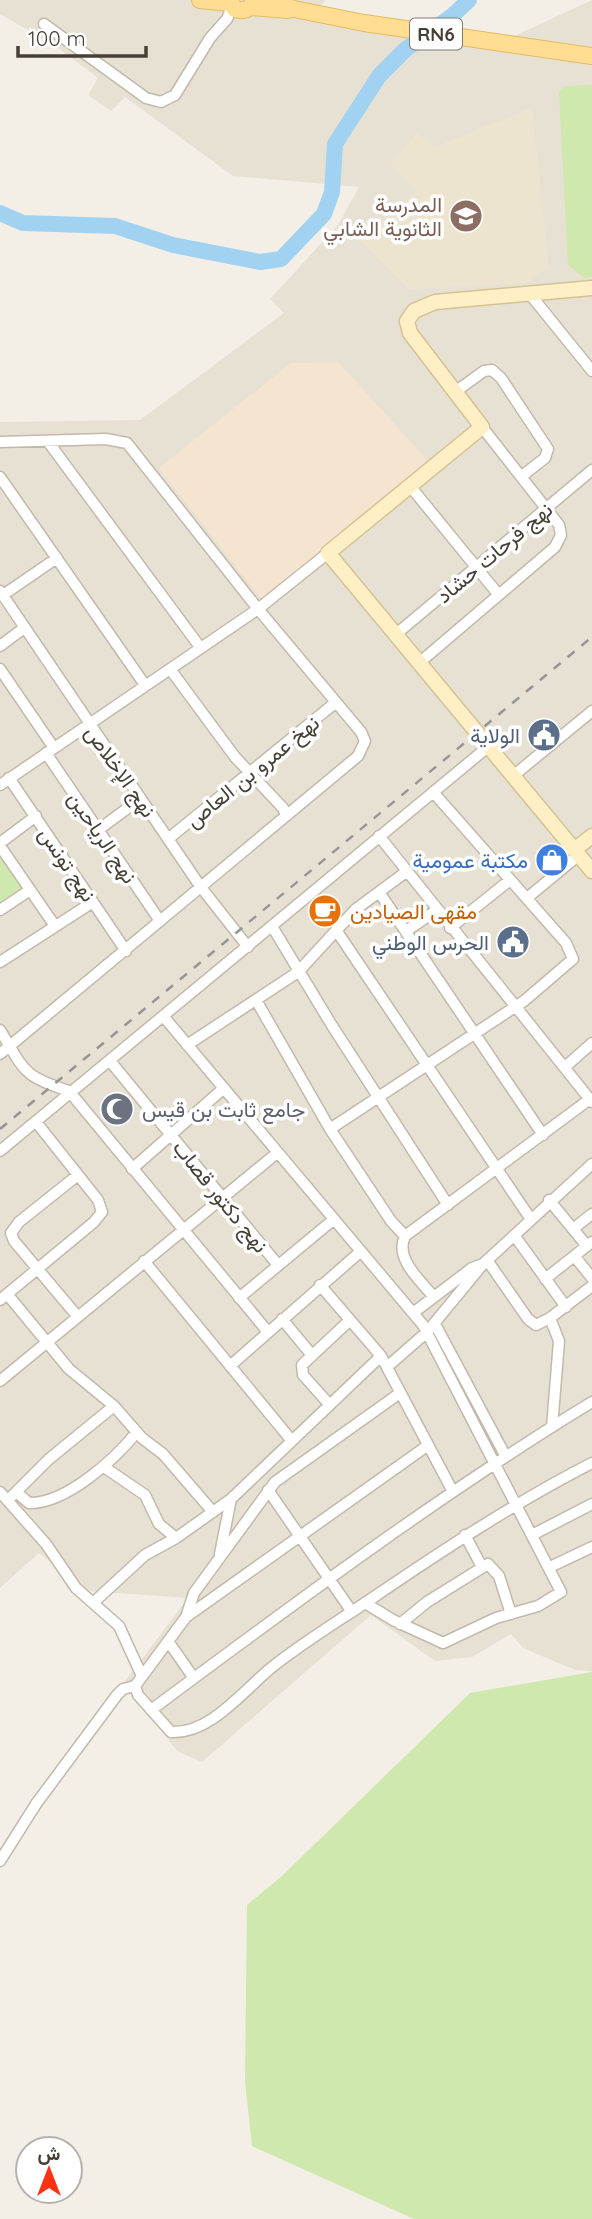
<svg xmlns="http://www.w3.org/2000/svg" width="592" height="2219" viewBox="0 0 592 2219" font-family="Quicksand,Vazirmatn,sans-serif">
	<style>
		.residential { fill: #e7e1d4 }
		.commercial { fill: #f5e5d0 }
		.education { fill: #ece4cf }
		.green { fill: #cfe8ae }
		.lines { fill: none; stroke-linecap: round; stroke-linejoin: round }
		.river { stroke: #a1d2f1; stroke-width: 16 }
		.street-casing { stroke: #c2b9ab; stroke-width: 13 }
		.secondary-casing { stroke: #d4c295; stroke-width: 17 }
		.primary-casing { stroke: #e5ba62; stroke-width: 18 }
		.street { stroke: #fff; stroke-width: 10 }
		.secondary { stroke: #ffefc4; stroke-width: 14 }
		.primary { stroke: #ffde93; stroke-width: 16 }
		.rail { stroke: #959595; stroke-width: 2.5; stroke-dasharray: 9 9; stroke-linecap: butt }
		.labels { text-anchor: middle; dominant-baseline: central; stroke-width: 7; stroke-linejoin: round; paint-order: stroke }
		.shield { fill: #fff; stroke: #7e7972; stroke-width: 2 }
		.shield-label { font-size: 19px; font-weight: bold; fill: #463f35 }
		.education-label { font-size: 21px; fill: #785e54; stroke: #fff; text-anchor: end }
		.street-label { font-size: 21px; fill: #463f35; stroke: #fff }
		.service-label { font-size: 21px; fill: #4e5e75; stroke: #fff; text-anchor: end }
		.shop-label { font-size: 21px; fill: #366cbe; stroke: #fff; text-anchor: end }
		.food-label { font-size: 21px; fill: #c56008; stroke: #fff; text-anchor: start }
		.worship-label { font-size: 21px; fill: #5b616d; stroke: #fff; text-anchor: start }
	</style>
	<rect width="100%" height="100%" fill="#f3efe6"/>
	<path class="residential" d="M0,0h325l-7,11 192,27 82,-38v1671l-17,-1 -52,-22 -12,-14 -39,23 -37,4 -64,-46 -169,147 -25,-11 -53,-68 64,-85 -100,-7 -49,-38 -39,35v-1166l140,-2 144,-107 -14,-14 68,-74 21,-38 -126,-11 -108,-79 -14,14 -23,-16 10,-17 -44,-33 -54,-31z"/>
	<path class="commercial" d="M338,362l92,101 -168,137 -103,-132 132,-105z"/>
	<path class="education" d="M532,108l17,160 -24,16 -117,5 -48,-49 57,-49 -27,-26 27,-32 18,14z"/>
	<path class="green" d="M592,85v192l-8,1 -16,-13 -9,-172 5,-7z
		M0,853l24,36 -24,16z
		M592,1672v547h-178l-162,-73 -7,-65 2,-176 35,-29 188,-183z"/>
	<g class="lines">
		<path class="river" d="M0,213l23,10 92,3 58,19 87,17 21,-3 43,-45 8,-22 3,-48 44,-68 27,-27 46,-33 17,-16"/>
		<defs>
			<path id="street" d="M44,24l102,74 15,4 14,-7 35,-57 17,-19 5,-13
				M529,293l63,78
				M455,392l29,-21 8,-1 9,8 47,71 -3,9 -23,18
				M0,442l106,-3 21,4 131,166 103,123 4,9 -7,15 -358,298
				M49,443l151,204
				M0,477l145,208
				M410,486l88,108
				M0,591l200,295 48,61
				M3,595l54,-37
				M395,635l197,-165
				M0,646l24,-18
				M419,663l136,-116 6,-12 -2,-10 -77,-98
				M0,669l54,79
				M170,669l65,88 48,51 3,7
				M46,753l114,168
				M513,776l79,-65
				M9,778l117,173
				M0,785l258,-176 70,-56
				M98,830l42,-31
				M379,836l213,266
				M168,839l167,-136
				M0,843l36,-27
				M0,846l55,80
				M379,892l164,243
				M527,898l52,-43
				M0,910l30,-20
				M273,928l58,96 117,181
				M450,928l60,-48
				M336,930l194,288
				M406,931l31,-21
				M0,962l93,-60
				M256,1000l74,129 61,92 14,15
				M164,1017l259,308 138,267 -23,14 -42,12 -53,25 -50,-23 -28,-17
				M0,1030c25,41 22,46 69,61l199,241
				M187,1045l111,-73 58,-63 50,-37
				M110,1061l168,204
				M565,1067l27,-24
				M330,1129l194,-128 49,-42 -7,-16 -133,-151
				M0,1151l489,-405
				M132,1169l92,-81
				M549,1200l38,46
				M573,1229l19,-15
				M514,1235l52,72
				M575,1257l17,21
				M487,1260l41,59 8,6 14,-7 42,-32
				M144,1261l148,180
				M545,1279l47,-37
				M320,1285l61,71 71,134
				M7,1294l62,75 45,37 28,32 21,16 50,58
				M434,1297c-13,-16 -40,-38 -29,-61l185,-137
				M239,1298l94,-78
				M0,1300l94,-78 8,-10 -4,-12 -62,-78
				M413,1313l59,-45 11,-4
				M78,1317l-64,-76 -3,-8 8,-11 59,-47
				M550,1318l9,23 -7,86
				M282,1319l29,35
				M435,1324l70,131
				M230,1366l130,-114
				M387,1367l40,-35 56,-68 109,-100
				M0,1381l277,-228
				M329,1404l-26,-29 -1,-10 48,-45
				M427,1446l-241,171 -51,69 3,9 33,37c39,2 71,-40 100,-64 31,-25 66,-46 100,-69 72,-49 143,-96 221,-136
				M104,1467l41,28 14,29 17,14
				M268,1490l84,122
				M0,1492l46,52 30,44 43,38 22,48
				M16,1492l13,11c37,1 86,-44 108,-71
				M12,1496l37,-37 65,-53
				M465,1535l17,32
				M532,1535l60,-31
				M220,1554l11,-55
				M550,1567l42,-20
				M93,1603l52,-48 31,-17 55,-39 150,-143
				M186,1617l8,-24 81,-111 125,-89
				M400,1624l27,-22 61,-38 11,12 12,38
				M168,1641l25,36
				M151,1710c144,-107 287,-214 441,-308
				M0,1861l36,-57 81,-109 6,-6 12,-3"/>
			<path id="secondary" d="M592,288l-157,14 -21,9 -7,10 3,12 72,94 -154,126 264,318
				M574,850l18,-14"/>
			<path id="primary" d="M200,0l30,3
				M229,0l6,9c9,3 16,0 19,-9
				M271,0l23,9 70,14 228,33
				M250,7l38,3"/>
		</defs>
		<use href="#street" class="street-casing"/>
		<use href="#secondary" class="secondary-casing"/>
		<use href="#primary" class="primary-casing"/>
		<use href="#street" class="street"/>
		<use href="#secondary" class="secondary"/>
		<use href="#primary" class="primary"/>
		<path class="rail" d="M0,1129l592,-492"/>
	</g>
	<defs>
		<symbol id="school-disc" viewBox="-11 -11 22 22"><circle r="9.5" fill="#8d6e63" stroke="#fff"/><path d="M0-5L7-2L0 1L-7-2ZM-4 1L0 2.5L4 1V4Q0 6-4 4Z" fill="#fff"/></symbol>
		<symbol id="civic-disc" viewBox="-11 -11 22 22"><circle r="9.5" fill="#5c6f8a" stroke="#fff"/><path d="M-.6-6.5H3V-4.5H.6V-3L4-1V1h2V6H-6V1h2V-1L-.6-3ZM-1.2 2.5V6h2.4V2.5Z" fill="#fff"/></symbol>
		<symbol id="shop-disc" viewBox="-11 -11 22 22"><circle r="9.5" fill="#3f7fe0" stroke="#fff"/><path d="M-5-2.5h2.3a2.7 3.5 0 0 1 5.4 0H5L5.5 6h-11ZM-1.5-2.5h3a1.5 2.3 0 0 0-3 0Z" fill="#fff"/></symbol>
		<symbol id="cafe-disc" viewBox="-11 -11 22 22"><circle r="9.5" fill="#e8710a" stroke="#fff"/><path d="M-5.5-4.5H6V0H3Q3 3.5 0 3.5H-2.5Q-5.5 3.5-5.5 0ZM3-3.2v2h1.7v-2ZM-6 4.5H4V6H-6Z" fill="#fff"/></symbol>
		<symbol id="mosque-disc" viewBox="-11 -11 22 22"><circle r="9.5" fill="#6b7280" stroke="#fff"/><path d="M3.5-4.9A6 6 0 1 0 3.5 4.9A5 5 0 1 1 3.5-4.9Z" fill="#fff"/></symbol>
	</defs>
	<g fill-rule="evenodd">
		<use href="#school-disc" x="447" y="197" width="38" height="38"/>
		<use href="#civic-disc" x="525" y="716" width="38" height="38"/>
		<use href="#shop-disc" x="533" y="841" width="38" height="38"/>
		<use href="#cafe-disc" x="306" y="892" width="38" height="38"/>
		<use href="#civic-disc" x="494" y="923" width="38" height="38"/>
		<use href="#mosque-disc" x="98" y="1090" width="38" height="38"/>
	</g>
	<g class="labels">
		<rect class="shield" x="410" y="18.5" width="52" height="31" rx="5"/>
		<g class="shield-label">
			<text x="436" y="34">RN6</text>
		</g>
		<g class="education-label">
			<text x="442" y="204">المدرسة<tspan x="442" dy="24">الثانوية الشابي</tspan></text>
		</g>
		<g class="street-label">
			<text transform="translate(494 552) rotate(-40)">نهج فرحات حشاد</text>
			<text transform="translate(121 771) rotate(55)">نهج الإخلاص</text>
			<text transform="translate(252 771) rotate(-39)">نهخ عمرو بن العاص</text>
			<text transform="translate(103 837) rotate(56)">نهج الرياحين</text>
			<text transform="translate(68 864) rotate(56)">نهج تونس</text>
			<text transform="translate(221 1196) rotate(51)">نهج دكتور قصاب</text>
		</g>
		<g class="service-label">
			<text x="520" y="735">الولاية</text>
			<text x="489" y="942">الحرس الوطني</text>
		</g>
		<g class="shop-label">
			<text x="528" y="860">مكتبة عمومية</text>
		</g>
		<g class="food-label">
			<text x="350" y="911">مقهى الصيادين</text>
		</g>
		<g class="worship-label">
			<text x="142" y="1109">جامع ثابت بن قیس</text>
		</g>
	</g>
	<g transform="translate(49 2170)"><circle r="33" fill="#ffffff" stroke="#b5b2ae" stroke-width="2"/>
	<path d="M0-5L12 26L0 18L-12 26Z" fill="#fc3214"/>
	<text y="-10" font-size="19" font-weight="bold" text-anchor="middle" fill="#463f35">ش</text>
	</g>
	<path d="M18 46v10h128v-10" fill="none" stroke="#463f35" stroke-width="3.5"/>
	<text x="28" y="46" font-size="21" fill="#463f35" stroke="#ffffff" stroke-width="5" paint-order="stroke">100 m</text>
</svg>
